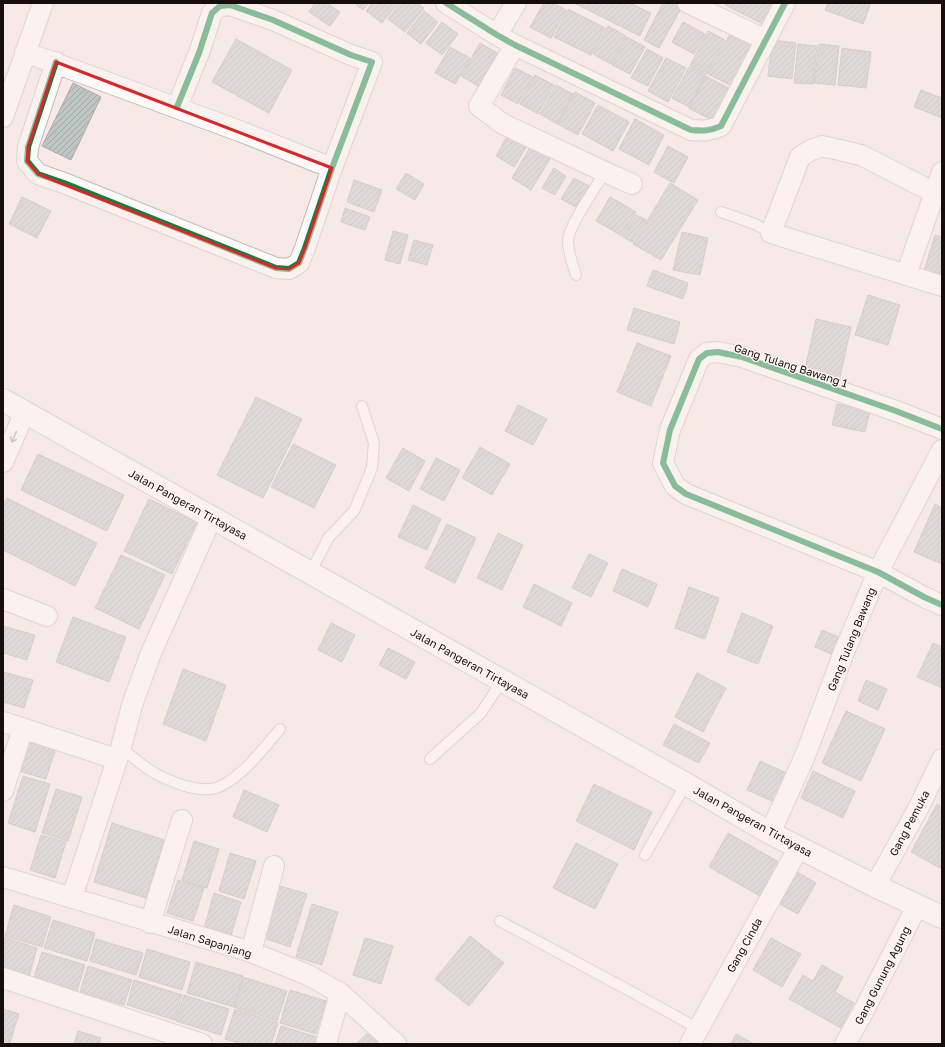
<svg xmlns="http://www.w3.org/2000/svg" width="945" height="1047" viewBox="0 0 945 1047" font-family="'Golos Text',sans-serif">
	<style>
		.building { fill: url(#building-hatch); stroke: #acaba8 }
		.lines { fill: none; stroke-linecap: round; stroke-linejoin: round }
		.lane-casing { stroke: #c5bab8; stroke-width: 12 }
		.street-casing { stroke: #c5bab8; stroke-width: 22 }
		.primary-casing { stroke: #c5bab8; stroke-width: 24 }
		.lane { stroke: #fefcfb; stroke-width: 10 }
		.street { stroke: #fefcfb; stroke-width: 20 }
		.primary { stroke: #fefcfb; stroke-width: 22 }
		.cycleway-casing { stroke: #fff5f3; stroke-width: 8 }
		.cycleway { stroke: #00873e; stroke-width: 6 }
		.oneway { stroke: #a19d9c }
		.marked { fill: none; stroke: #d62828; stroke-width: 3; stroke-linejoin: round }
		.labels { text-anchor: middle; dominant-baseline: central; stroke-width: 3; stroke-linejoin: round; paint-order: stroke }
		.street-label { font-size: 11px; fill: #160e0d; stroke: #fff5f3 }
	</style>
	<defs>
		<pattern id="building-hatch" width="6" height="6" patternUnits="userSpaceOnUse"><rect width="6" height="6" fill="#bec6c3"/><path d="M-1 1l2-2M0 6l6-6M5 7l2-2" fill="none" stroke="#a3a9a6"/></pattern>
	</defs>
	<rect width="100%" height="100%" fill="#f7e9e6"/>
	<path class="building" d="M315,3h12l13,9 -10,14 -21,-14z
		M354,3h15l-6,7z
		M372,3h26l-16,20 -16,-12z
		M400,3h17l7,5 -19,24 -17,-13z
		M544,3h9l13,7 -15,28 -21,-11z
		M577,3h53l21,10 -11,23 -64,-32z
		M663,3h12l7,4 -23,41 -15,-8z
		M724,3h18l-4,9 -14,-8z
		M744,3h34l-11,23 -28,-14z
		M828,3h43l-8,21 -38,-14z
		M568,9l37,19 -14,27 -37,-18z
		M424,11l14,11 -17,22 -14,-11z
		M442,22l16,12 -16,21 -16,-12z
		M683,22l22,12 -11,20 -22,-12z
		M608,26l18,10 -15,28 -18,-10z
		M708,31l17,9 -19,35 -16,-9z
		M730,34l23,12 -21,40 -24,-12z
		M627,37l18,10 -15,27 -18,-9z
		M236,39l56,31 -23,43 -57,-31z
		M772,40l24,3 -4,36 -24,-3z
		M480,43l19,11 -19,33 -19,-11z
		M798,44l19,2 -4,38 -19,-1z
		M819,44l20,2 -4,39 -21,-2z
		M450,47l20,11 -15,26 -20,-11z
		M842,48l29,4 -5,36 -28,-3z
		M647,49l16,9 -15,28 -17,-8z
		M666,58l20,10 -18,34 -20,-11z
		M689,67l16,9 -16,31 -17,-9z
		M515,68l18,9 -15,27 -17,-9z
		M535,75l19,10 -16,29 -18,-10z
		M706,76l24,13 -17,32 -24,-13z
		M73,83l28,14 -30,63 -29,-14z
		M556,85l17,9 -16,30 -17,-10z
		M921,90l21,8v20l-28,-11z
		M575,92l20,11 -17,32 -20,-11z
		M598,105l31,17 -16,29 -31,-17z
		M635,119l29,16 -15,30 -30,-16z
		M509,133l19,11 -14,23 -18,-11z
		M533,142l20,12 -22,36 -19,-12z
		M668,146l20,11 -14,26 -20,-11z
		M554,168l12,8 -11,19 -13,-7z
		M406,173l18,11 -9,16 -19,-11z
		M574,178l17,9 -13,21 -17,-9z
		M354,180l28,10 -8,22 -27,-10z
		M670,183l28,17 -37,60 -28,-16z
		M22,197l29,14 -14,27 -28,-14z
		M610,197l26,15 -14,24 -26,-15z
		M345,208l25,9 -5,13 -24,-8z
		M636,215l10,5 -14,22 -9,-5z
		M393,231l15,4 -8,29 -15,-4z
		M682,232l26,6 -8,37 -27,-5z
		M935,235l7,2v43l-19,-6z
		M414,240l19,5 -6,20 -19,-5z
		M653,270l35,13 -5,16 -36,-13z
		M868,295l32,10 -12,40 -33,-10z
		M634,308l46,14 -6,22 -47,-14z
		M816,319l35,8 -12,55 -35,-8z
		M637,343l34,13 -20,50 -34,-14z
		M256,397l46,22 -39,79 -46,-23z
		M837,404l33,7 -5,21 -33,-7z
		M518,405l29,14 -14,26 -28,-14z
		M293,444l43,21 -22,43 -43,-21z
		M480,447l30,17 -18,31 -30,-17z
		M403,448l22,13 -16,30 -23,-13z
		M38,454l86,41 -17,36 -86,-41z
		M436,458l24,12 -16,31 -24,-12z
		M7,498l90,45 -22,43 -72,-36v-45z
		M149,499l48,23 -25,52 -48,-23z
		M935,504l7,4v56l-28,-12z
		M413,505l28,14 -14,31 -29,-13z
		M447,524l29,14 -21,45 -30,-15z
		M498,533l25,12 -21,45 -25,-12z
		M589,554l19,9 -17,34 -19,-9z
		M121,555l44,20 -26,54 -44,-21z
		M622,569l35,15 -9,23 -35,-16z
		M534,584l38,19 -11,23 -38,-19z
		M689,587l30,11 -14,41 -30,-11z
		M742,613l31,13 -15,38 -31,-12z
		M73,617l53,20 -17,45 -53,-20z
		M331,623l24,12 -13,27 -24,-12z
		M3,626l32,9 -8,25 -24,-7z
		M822,630l26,11 -8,17 -25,-11z
		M933,643l9,4v41l-25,-11z
		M388,648l27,14 -9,17 -27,-14z
		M183,669l43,16 -20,56 -43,-17z
		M3,672l30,8 -9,28 -21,-6z
		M697,673l29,15 -23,44 -28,-15z
		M866,680l21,9 -9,21 -20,-9z
		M846,711l39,18 -24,52 -39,-18z
		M674,724l36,19 -11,20 -36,-18z
		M31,733l27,8 -12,38 -27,-8z
		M760,761l33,15 -14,28 -32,-14z
		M813,771l42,20 -12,27 -42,-20z
		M23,776l27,8 -15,48 -27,-9z
		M594,784l58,28 -18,38 -58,-29z
		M56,789l26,8 -14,44 -26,-8z
		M244,790l35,15 -12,27 -34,-15z
		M937,804l5,3v62l-31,-17z
		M112,823l52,17 -18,58 -52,-16z
		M728,833l51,29 -19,34 -51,-29z
		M41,835l25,7 -11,36 -25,-8z
		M194,841l25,8 -12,39 -25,-8z
		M576,843l42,21 -23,45 -42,-21z
		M230,853l26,8 -12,38 -25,-8z
		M792,869l24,14 -18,31 -24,-13z
		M178,880l26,8 -11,33 -26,-8z
		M277,885l30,9 -17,53 -29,-10z
		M214,893l27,9 -10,34 -27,-8z
		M312,904l26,8 -16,53 -26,-8z
		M14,905l37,12 -9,30 -37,-11z
		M53,920l42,13 -8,28 -43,-13z
		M470,936l34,27 -35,43 -34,-27z
		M3,937l34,11 -8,29 -26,-8z
		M365,938l28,8 -12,38 -28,-9z
		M771,938l30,16 -19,33 -29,-17z
		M96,939l47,14 -7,22 -46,-14z
		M147,949l43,13 -8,28 -43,-13z
		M42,952l43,13 -8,26 -43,-13z
		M196,962l47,14 -9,31 -47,-14z
		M822,965l21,12 -8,15 19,11 -13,25 -52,-29 14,-24 10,6z
		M88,966l44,14 -8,25 -44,-13z
		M243,977l44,14 -10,30 -43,-14z
		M134,980l48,15 -7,25 -48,-15z
		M290,990l36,11 -10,33 -36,-11z
		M184,995l45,14 -8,26 -45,-14z
		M3,1009l16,5 -9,29 -7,-2z
		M235,1009l43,14 -7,21h-30l-16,-5z
		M281,1026l36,11 -2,7h-40z
		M371,1030l14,14h-29z
		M78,1031l23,7 -2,6h-25z
		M736,1034l18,10h-23z"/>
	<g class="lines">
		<defs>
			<path id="lane" d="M721,212l34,12 16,9
				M576,275c-3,-11 -8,-22 -8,-34 0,-15 29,-55 37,-69
				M310,573l19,-36 25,-26 18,-43 2,-25 -12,-37
				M121,748c9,7 18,14 27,21 17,11 55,28 75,16 23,-13 40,-36 57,-56
				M430,759l51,-46 21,-32
				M645,855l41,-71
				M500,921l130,70 69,38"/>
			<path id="street" d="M446,3l51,32 18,10 176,85c12,1 19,1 30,-4l64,-123
				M688,3l78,37
				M497,35l19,-32
				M515,45l-36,61 24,18 102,48 27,12
				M25,52l217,80 90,36
				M56,62l-28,85 -1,14 11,13 26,9 212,85 13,1 10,-6 6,-15 27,-80 40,-106 -21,-7 -78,-35 -43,-15 -10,1 -8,7 -13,40 -22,54
				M3,117l40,-114
				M935,193l-74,-38 -39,-9 -11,4 -11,7 -29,76 171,53
				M906,275l36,-103
				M942,429l-46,-18 -154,-54 -24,-5 -11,1 -8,6 -18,44 -11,27 -7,33 12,23 11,8 192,78 46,25 18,8
				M3,462l22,-50
				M3,599l44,17
				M3,722l113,37
				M3,791l20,-63
				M770,833l35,-77 39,-104 34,-80 64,-122
				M3,877l248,75 57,23 32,18 56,51
				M875,886l45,-81 22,-46
				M72,897l49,-149 11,-43 19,-52 61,-136
				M150,923l32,-103
				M251,952l23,-86
				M3,978l199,66
				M326,1044l14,-51
				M690,1044l109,-197
				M845,1044l16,-28 56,-110"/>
			<path id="primary" d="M3,400l683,384 84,49 105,53 67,31"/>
		</defs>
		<use href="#lane" class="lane-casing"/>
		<use href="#street" class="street-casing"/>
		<use href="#primary" class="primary-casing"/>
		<use href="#lane" class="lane"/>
		<use href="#street" class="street"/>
		<use href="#primary" class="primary"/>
		<defs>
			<path id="cycleway" d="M446,3l51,32 18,10 176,85c12,1 19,1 30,-4l64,-123
				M56,62l-28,85 -1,14 11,13 26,9 212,85 13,1 10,-6 6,-15 27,-80 40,-106 -21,-7 -78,-35 -43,-15 -10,1 -8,7 -13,40 -22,54
				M942,429l-46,-18 -154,-54 -24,-5 -11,1 -8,6 -18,44 -11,27 -7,33 12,23 11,8 192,78 46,25 18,8"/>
		</defs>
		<use href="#cycleway" class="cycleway-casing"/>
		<use href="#cycleway" class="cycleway"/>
	</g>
	<defs><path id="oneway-shaft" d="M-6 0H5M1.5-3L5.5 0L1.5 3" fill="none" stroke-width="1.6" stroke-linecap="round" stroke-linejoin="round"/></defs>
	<use class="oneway" href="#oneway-shaft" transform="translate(14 437) rotate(114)"/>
	<path d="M0 0H945V1047H0ZM56,62l276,106 -27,80 -6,15 -10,6 -13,-1 -238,-94 -11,-13 1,-14z" fill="#f7e9e6" fill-opacity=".55" fill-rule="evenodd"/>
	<path class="marked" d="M56,62l276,106 -27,80 -6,15 -10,6 -13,-1 -238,-94 -11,-13 1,-14z"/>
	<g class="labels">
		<g class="street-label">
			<text transform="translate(791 365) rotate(18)">Gang Tulang Bawang 1</text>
			<text transform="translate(188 504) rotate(29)">Jalan Pangeran Tirtayasa</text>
			<text transform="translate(851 639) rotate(-68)">Gang Tulang Bawang</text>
			<text transform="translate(470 663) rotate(29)">Jalan Pangeran Tirtayasa</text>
			<text transform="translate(753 821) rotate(29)">Jalan Pangeran Tirtayasa</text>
			<text transform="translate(909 823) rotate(-62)">Gang Pemuka</text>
			<text transform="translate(210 941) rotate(17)">Jalan Sapanjang</text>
			<text transform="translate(744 945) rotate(-61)">Gang Cinda</text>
			<text transform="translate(882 975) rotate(-63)">Gang Gunung Agung</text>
		</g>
	</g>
	<rect width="945" height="1047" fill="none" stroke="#160e0d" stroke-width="8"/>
</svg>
